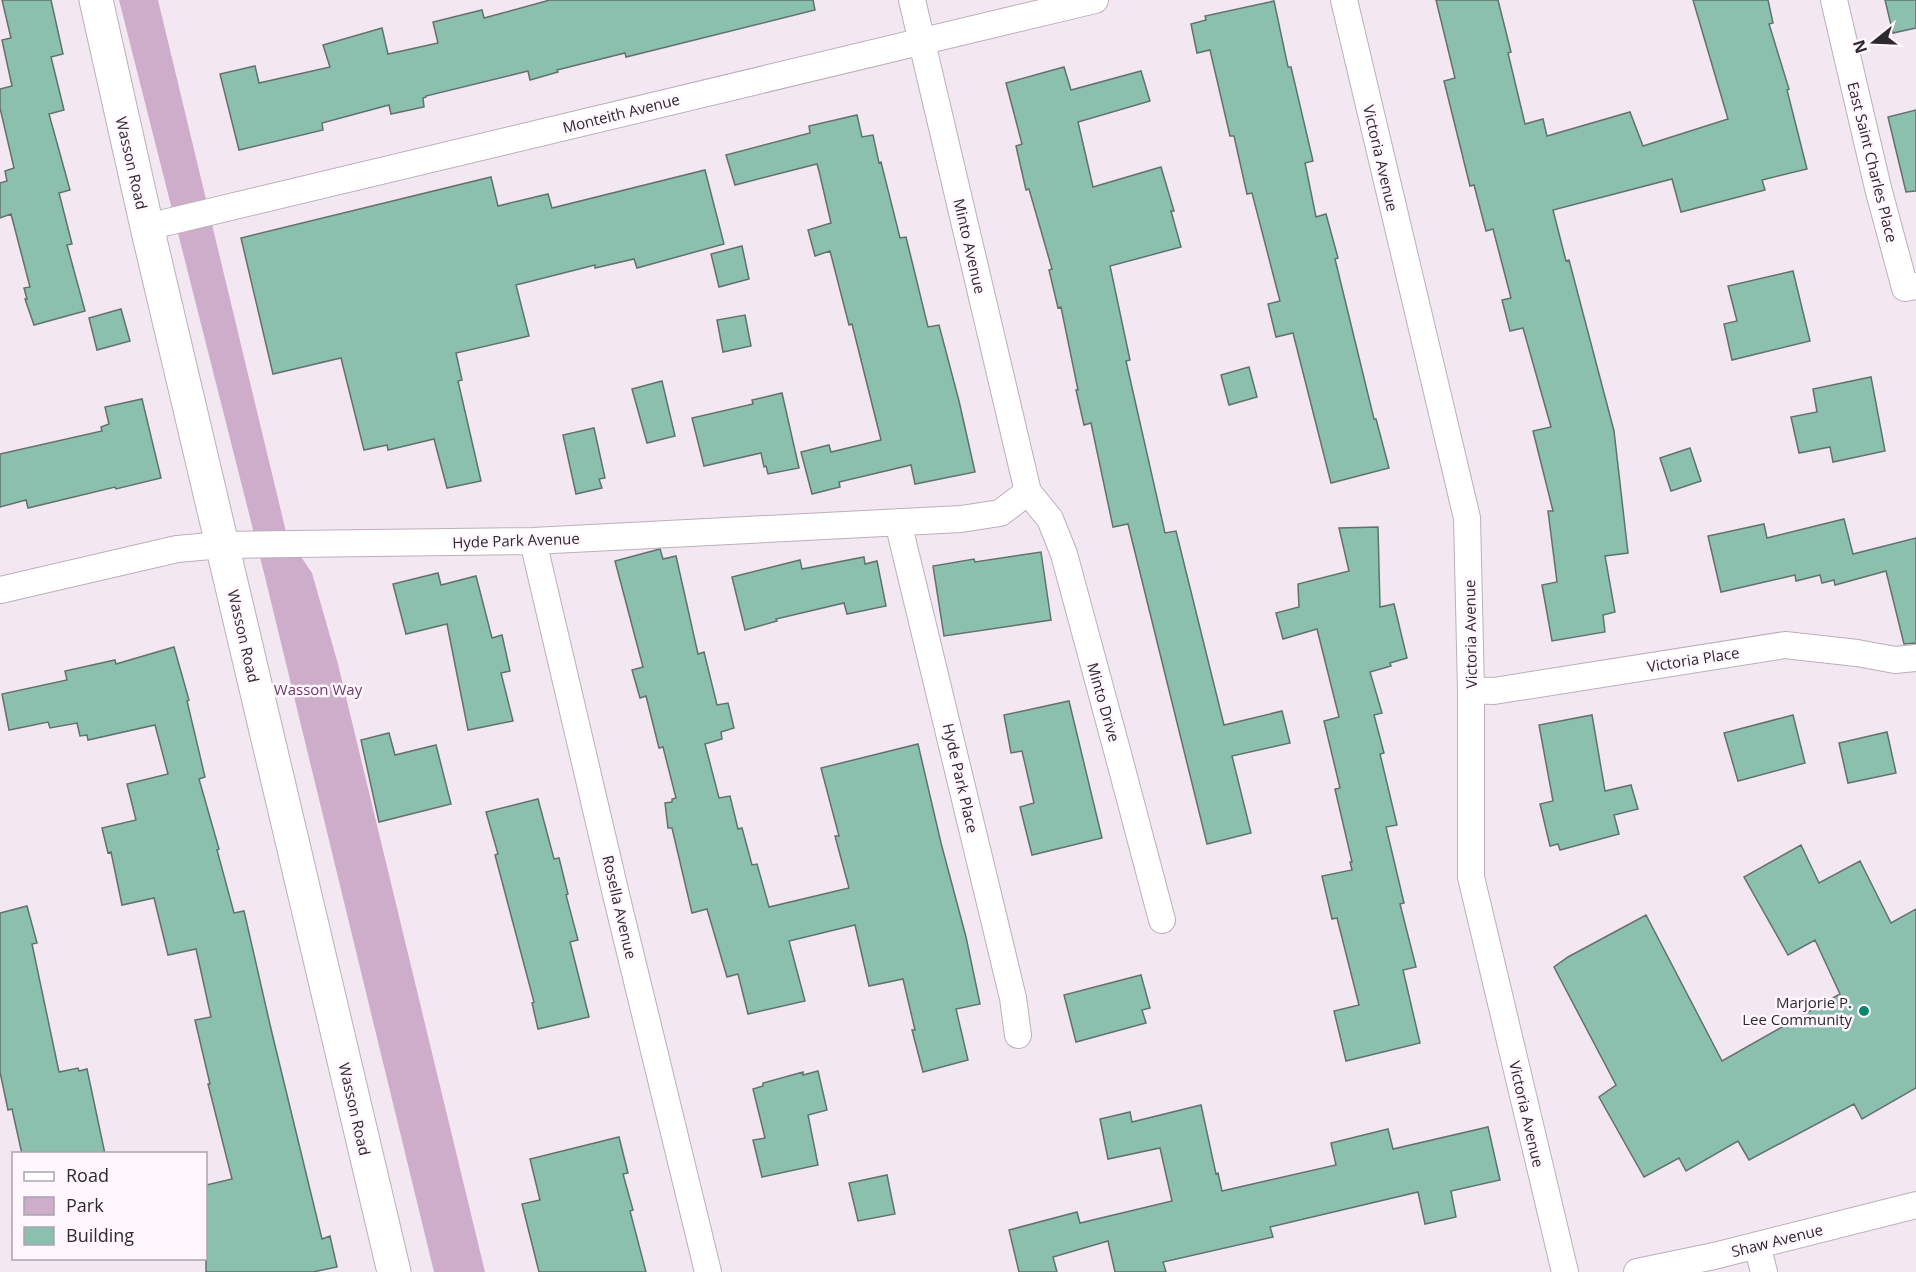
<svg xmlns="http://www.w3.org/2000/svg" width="1916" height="1272" viewBox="0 0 1916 1272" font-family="'Open Sans',sans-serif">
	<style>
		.green { fill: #ceadcb }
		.building { fill: #8bc0ae; stroke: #63716c; stroke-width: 1.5 }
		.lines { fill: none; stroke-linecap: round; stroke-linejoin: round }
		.street-casing { stroke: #bbb0ba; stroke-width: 28 }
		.secondary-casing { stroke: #bbb0ba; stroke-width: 35 }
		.street { stroke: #fff; stroke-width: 26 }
		.secondary { stroke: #fff; stroke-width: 33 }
		.poi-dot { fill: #05896e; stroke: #fff6fe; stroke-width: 2 }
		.labels { text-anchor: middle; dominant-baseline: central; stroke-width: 5; stroke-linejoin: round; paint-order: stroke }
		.street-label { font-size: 15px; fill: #2e292d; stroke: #fff6fe }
		.park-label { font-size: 15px; fill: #6b3c67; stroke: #fff6fe }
		.poi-label { font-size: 15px; fill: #2e292d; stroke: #fff6fe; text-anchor: end }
	</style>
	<rect width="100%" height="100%" fill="#f3e8f2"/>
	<path class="green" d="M119,0h39l129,536 25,37 26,91 147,608h-51l-170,-699z"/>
	<path class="building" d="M2,0h49l12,54 -12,3 13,53 -15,4 21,76 -11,3 13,51 -5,1 18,66 -51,14 -9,-26h2l-3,-11 6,-1 -19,-73 -11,4v-35l7,-2 -2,-10 9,-3 -14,-60v-19l12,-3 -10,-46 9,-2z
		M550,0h263l2,10 -189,47 -1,-4 -68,17 1,2 -28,8 -2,-9 -102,25v1l-3,1 1,9 -33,7 -2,-9 -67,18 1,7 -84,20 -19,-76 35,-8 4,17 71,-16 -7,-22 59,-17 6,26 50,-11 -5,-21 49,-12 2,8z
		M1436,0h62l13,52 -3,1 17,71 18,-5 4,17 83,-24 13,34 85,-27 -35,-119h75l5,23 -4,1 20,65 -2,1 20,79 -45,11 3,10 -84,22 -9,-33 -119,31 13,51 3,-1 45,171 14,122 -23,3 10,56 -12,3 2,17 -53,9 -10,-56 15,-3 -9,-71h5l-20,-80 18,-4 -28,-99 -13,3 -8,-31 9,-2 -18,-69 -7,2 -12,-46 -4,1 -26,-105 11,-3z
		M1885,0h31v28l-23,5z
		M1274,1l14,66h3l22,94 -8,2 11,54 10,-3 12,44 -3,1 39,160h2l13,49 -58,15 -38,-150 -17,4 -8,-33 12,-3 -28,-108 -5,1 -13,-58h-4l-20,-86 -13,3 -6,-29 15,-4 -1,-4z
		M1064,67l7,23 70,-19 9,30 -72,21 15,65 68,-20 13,44h-3l10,36 -71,19 20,94 -4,1 39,172 11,-2 48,194 58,-14 8,32 -58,13 19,77 -44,11 -79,-320 -15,3 -22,-104 -7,2 -8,-35h2l-17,-83 -3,1 -9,-38 3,-1 -23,-80 -3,1 -10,-44 6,-2 -16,-61z
		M1916,110v81l-10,1 -18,-75z
		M857,115l5,22 11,-2 6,28 2,-1 19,76 6,-1 22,90 11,-2 20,76 16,71 -60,12 -4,-19 -72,17 1,5 -28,7 -11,-42 28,-7 2,7 50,-12 -29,-116 -3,1 -19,-74 -15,5 -7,-26 23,-7 -12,-52 -2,-7 -82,21 -9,-30 84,-22 -1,-7z
		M705,170l19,74 -87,24 -3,-9 -39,9v-3l-79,20 13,51 -73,17 6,27 -4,1 23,100 -34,7 -13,-49 -46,11 -1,-5 -23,5 -23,-92 -68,16 -32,-136 250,-61 7,29 50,-12 4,14z
		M742,246l7,33 -30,8 -8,-33z
		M1793,271l17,70 -78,19 -8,-36 13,-3 -9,-35z
		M121,309l9,32 -33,9 -8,-32z
		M745,315l6,31 -28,6 -6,-32z
		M1249,367l8,30 -28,8 -8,-30z
		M1871,377l14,74 -52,11 -3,-15 -31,6 -8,-36 26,-5 -4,-23z
		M662,381l13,55 -28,7 -15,-54z
		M782,393l17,75 -31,6 -2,-8 -2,1 -3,-14 -57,13 -12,-48 61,-14 -1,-4z
		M142,399l19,79 -45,11 -1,-2 -87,21 -2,-8 -26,7v-53l102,-23 -1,-4 8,-3 -4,-17z
		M594,428l11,50 -6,1 3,9 -26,6 -13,-59z
		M1690,448l11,33 -30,10 -11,-33z
		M1844,519l9,35 63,-16v105l-12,1 -18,-73 -51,14 -1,-5 -12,3 -2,-8 -24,6 -1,-6 -74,17 -13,-56 56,-12 3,14z
		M1378,527l2,80 14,-3 13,54 -17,5 1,3 -21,6 12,41 -8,2 10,38 -4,1 17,71 -11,2 18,76 -4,1 16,63 -13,3 17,73 -74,18 -12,-50 25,-6 -22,-87 -5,1 -10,-43 30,-6 -2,-8h2l-17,-73 5,-1 -16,-67 15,-4 -22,-88 -34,10 -7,-26 23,-6 -1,-23 51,-13 -10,-43z
		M660,549l3,10 13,-3 22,98 6,-2 13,53 11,-2 6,25 -13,4 1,7 -17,5 14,54 11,-2 8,33 4,-1 10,37 5,-1 12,43 80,-19 -14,-52h4l-18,-68 97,-24 23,99 25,94 14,67 -24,5 12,51 -45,12 -11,-42h3l-12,-51 -34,7 -14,-61 -66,16 16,60 -57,13 -10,-40 -11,3 -20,-68 -15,4 -20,-85h-4l-3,-25 7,-1v-3l4,-1 -13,-51 -4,1 -13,-52 -6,2 -8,-28 11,-3 -28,-106z
		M1041,552l10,68 -107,16 -11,-70 41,-7 1,3z
		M864,557l1,7 12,-3 9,45 -39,8 -3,-11 -68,16 1,2 -32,9 -13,-53 68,-17 2,9z
		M438,573l3,12 35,-9 16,62 10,-3 8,36 -9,2 12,48 -45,9 -21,-106 -41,10 -13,-50z
		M174,647l15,53 -2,1 18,76 -6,2 20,70 -2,1 17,63 10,-2 27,118 51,210 8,-3 7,31 -24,5h-107v-87l26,-6 -24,-95h2l-15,-64 16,-3 -15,-68 -28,6 -14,-57 -32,7 -11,-53 -3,1 -6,-25 34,-8 -9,-36 41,-10 -13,-49 -67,15 -1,-5 -7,1 -3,-13 -27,5 -2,-6 -39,8 -7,-36 65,-14 -2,-9 50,-11 1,4z
		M1069,701l33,137 -70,17 -12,-48 14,-4 -12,-52 -11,2 -7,-38z
		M1592,715l13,76 26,-6 7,24 -24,6 5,19 -59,16 -2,-6 -8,2 -10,-42 13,-3 -14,-76z
		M1793,715l12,48 -67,18 -14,-48z
		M1887,732l9,41 -48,10 -9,-40z
		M389,733l6,22 41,-10 15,59 -72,18 -18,-82z
		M538,799l16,60 5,-1 9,36 -2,1 12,45 -8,2 19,75 -51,12 -6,-26 2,-1 -39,-147 3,-1 -12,-42z
		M1801,845l18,38 41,-22 31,62 25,-14v179l-54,31 -8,-15 -105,56 -11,-19 -52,30 -7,-13 -35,19 -45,-80 17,-12 -62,-118 14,-10 78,-42 76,146 118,-67 -25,-54 -27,15 -44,-78z
		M27,906l10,37 -5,1 27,128 19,-4 1,3 8,-2 18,85h-83l-10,-45 -4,1 -8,-38v-159z
		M1141,975l9,33 -8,2 4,13 -70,19 -12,-47z
		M818,1071l9,39 -19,5 10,50 -56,12 -9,-37 12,-2 -12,-49 10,-3v-3l40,-11v3z
		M1201,1105l15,69 2,-1 4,18 114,-26 -5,-22 57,-14 5,20 95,-22 12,53 -49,11 5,26 -31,7 -7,-32 -148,35 3,10 -110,25 3,10h-51l-7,-31 -55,16 4,15h-38l-10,-42 68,-18 3,11 92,-22 -12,-53 -52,11 -8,-40 30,-7 2,10z
		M619,1137l9,36 -5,1 10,36 -3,1 16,61h-107l-17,-68 18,-4 -10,-41z
		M887,1175l8,39 -37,7 -9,-38z"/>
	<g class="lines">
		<defs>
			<path id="street" d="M912,0l116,492 22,27 14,35 54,200 44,166
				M1344,0l123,518 4,172v187l94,395
				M1834,0l44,188 27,100 11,-2
				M147,227l948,-227
				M898,522l115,476 5,37
				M533,541l85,362 90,369
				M0,590l177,-41 45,-4 311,-4 428,-22 39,-6 28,-21
				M1471,690l23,1 291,-46 72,8 38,7 21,-2
				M1757,1245l7,27
				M1637,1272l77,-16 202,-51"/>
			<path id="secondary" d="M96,0l51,227 247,1045"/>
		</defs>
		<use href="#street" class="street-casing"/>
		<use href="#secondary" class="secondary-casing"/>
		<use href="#street" class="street"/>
		<use href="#secondary" class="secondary"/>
	</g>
	<circle class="poi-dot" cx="1864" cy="1011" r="6"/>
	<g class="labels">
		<g class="street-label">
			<text transform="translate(621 113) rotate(-14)">Monteith Avenue</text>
			<text transform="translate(1381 158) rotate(77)">Victoria Avenue</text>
			<text transform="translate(1873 162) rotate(76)">East Saint Charles Place</text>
			<text transform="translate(132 163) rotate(77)">Wasson Road</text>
			<text transform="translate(970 246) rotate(77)">Minto Avenue</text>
			<text transform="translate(516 540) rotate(-2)">Hyde Park Avenue</text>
			<text transform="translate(1470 634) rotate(-91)">Victoria Avenue</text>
			<text transform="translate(244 636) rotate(77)">Wasson Road</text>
			<text transform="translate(1693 659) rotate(-9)">Victoria Place</text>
			<text transform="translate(1104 702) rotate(74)">Minto Drive</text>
			<text transform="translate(961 778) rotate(77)">Hyde Park Place</text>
			<text transform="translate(620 907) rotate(77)">Rosella Avenue</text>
			<text transform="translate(355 1109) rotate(77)">Wasson Road</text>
			<text transform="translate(1527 1114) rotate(77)">Victoria Avenue</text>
			<text transform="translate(1777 1240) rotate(-14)">Shaw Avenue</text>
		</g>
		<g class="park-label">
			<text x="318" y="689">Wasson Way</text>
		</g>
		<g class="poi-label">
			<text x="1852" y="1002">Marjorie P.<tspan x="1852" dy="17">Lee Community</tspan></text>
		</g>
	</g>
	<rect x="12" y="1152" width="195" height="108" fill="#fff6fe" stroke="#aba4aa" stroke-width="1.5"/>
	<rect x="24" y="1172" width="30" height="9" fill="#ffffff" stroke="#aba4aa" stroke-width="1.5"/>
	<text x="66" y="1182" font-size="18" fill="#2e292d">Road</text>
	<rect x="24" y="1197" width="30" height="18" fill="#ceadcb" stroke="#aba4aa" stroke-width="1.5"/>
	<text x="66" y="1212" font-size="18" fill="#2e292d">Park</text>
	<rect x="24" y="1227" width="30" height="18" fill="#8bc0ae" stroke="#aba4aa" stroke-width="1.5"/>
	<text x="66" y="1242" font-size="18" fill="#2e292d">Building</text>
	<g transform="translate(1874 42) rotate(252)" stroke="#fff6fe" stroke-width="4.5" paint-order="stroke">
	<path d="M0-4.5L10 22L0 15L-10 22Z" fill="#2e292d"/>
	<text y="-9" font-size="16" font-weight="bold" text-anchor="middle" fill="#2e292d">N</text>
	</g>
</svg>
